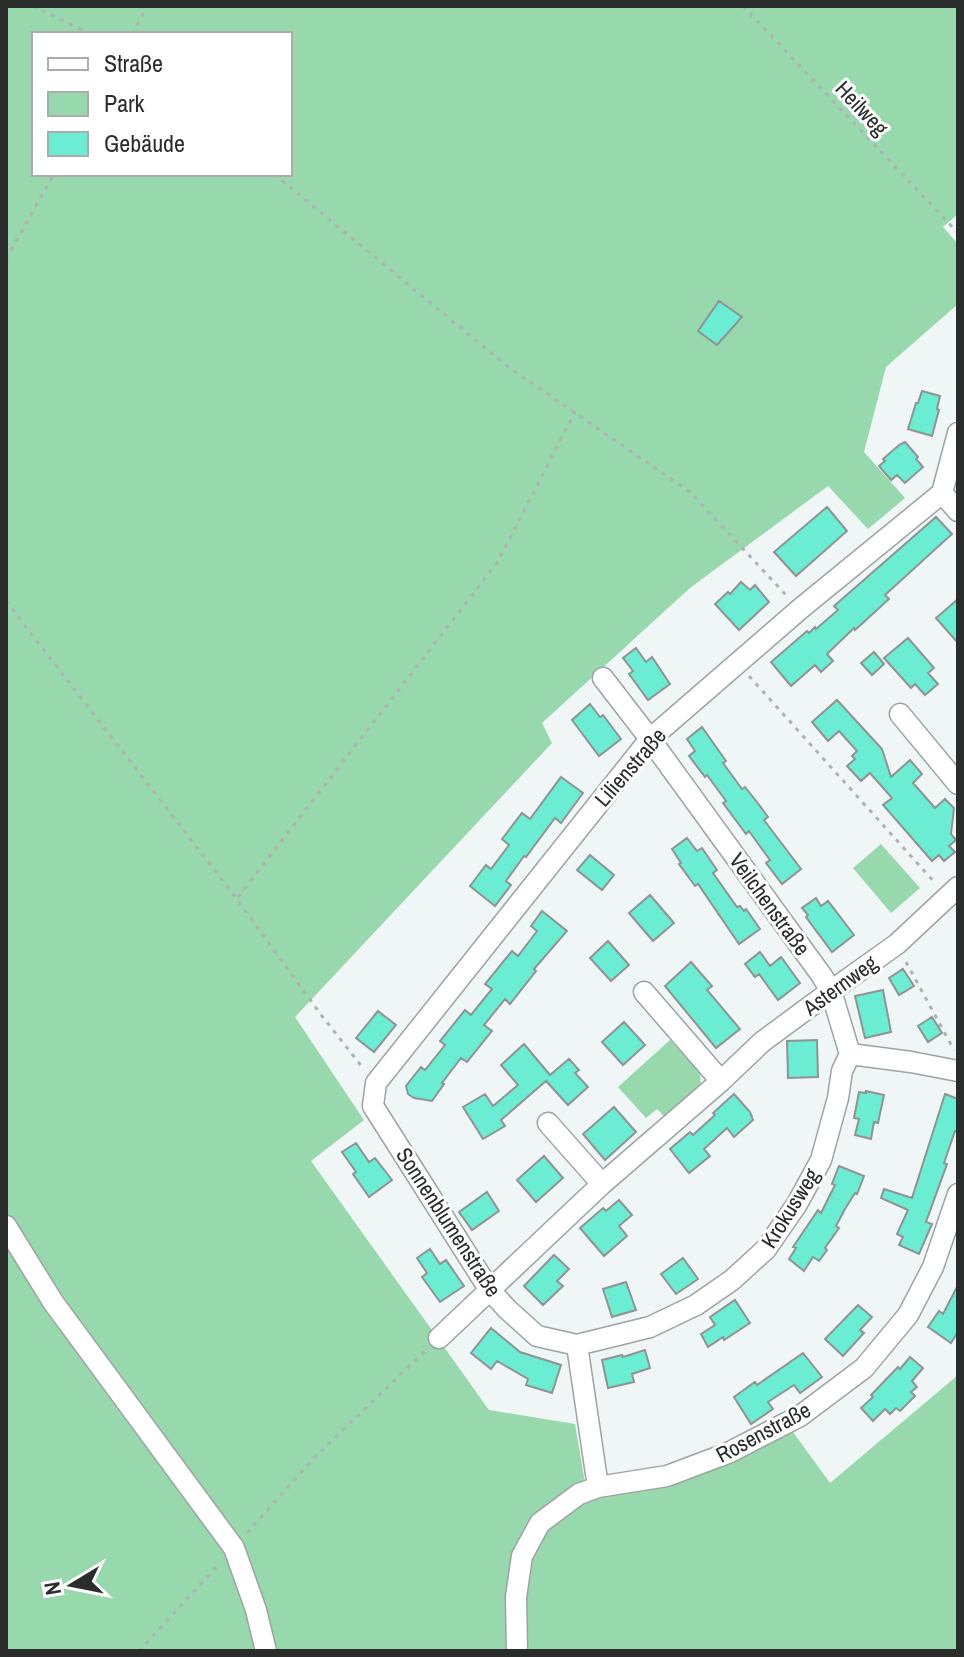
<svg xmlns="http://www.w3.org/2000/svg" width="964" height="1657" viewBox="0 0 964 1657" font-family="'Archivo Narrow',sans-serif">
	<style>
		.green { fill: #97d8ac; fill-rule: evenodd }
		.building { fill: #6aedd3; stroke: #8f9492; stroke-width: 2 }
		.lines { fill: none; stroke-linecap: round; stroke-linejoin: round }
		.minor-casing { stroke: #9da3a3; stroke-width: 23 }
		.path { stroke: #adb2b2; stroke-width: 3; stroke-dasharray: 4 6; stroke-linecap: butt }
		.minor { stroke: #fff; stroke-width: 20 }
		.labels { text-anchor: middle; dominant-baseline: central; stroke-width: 6; stroke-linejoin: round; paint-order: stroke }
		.street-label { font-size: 22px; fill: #2b2d2d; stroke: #fff }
	</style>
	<rect width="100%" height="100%" fill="#f0f6f6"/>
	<path class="green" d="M6,6h952v208l-15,13 15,17v60l-72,63 -22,85 41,46 -37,31 -40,-43 -138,102 -148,135 10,20 -257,274 69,103 -53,41 178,249 86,14 10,59 80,-14 120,-48 45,62 128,-108v276h-952zM34,34h256v140h-256z
		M881,844l39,44 -29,25 -38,-45z
		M670,1040l30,33 1,14 -35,31 -9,-9 -11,9 -28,-31z"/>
	<path class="building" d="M719,301l23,16 -25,28 -19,-14z
		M922,391l18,5 -3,13 2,1 -7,26 -24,-7 8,-26h2z
		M905,442l13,15 -2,2 7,8 -18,16 -8,-8 -6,5 -12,-14 6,-5 -2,-2 16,-14z
		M827,507l20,24 -51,45 -22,-24z
		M936,517l16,17 -67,61 4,4 -34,31 -1,-2 -27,26 6,7 -12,11 -6,-7 -24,21 -20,-24 36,-31 2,2 6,-6 1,2 22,-19 -4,-4z
		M741,582l9,8 5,-5 14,17 -30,28 -24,-26 13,-12 2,2z
		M958,599v44l-22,-25z
		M908,638l26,30 -6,5 10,11 -13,11 -10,-11 -4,4 -27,-30z
		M636,648l10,14 6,-5 18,27 -22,16 -19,-26 4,-3 -10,-13z
		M874,652l10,12 -12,11 -11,-12z
		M837,700l45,49 9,28 19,-17 12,14 -9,9 22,25 10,-9 9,9 -3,26 5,6 -7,6 6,6 -11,9 -5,-6 -7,6 -49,-56 9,-7 -22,-25 -9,8 -14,-15 8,-7 -3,-3 5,-5 -18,-20 -11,10 -16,-19z
		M590,704l10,13 3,-2 18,24 -22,17 -27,-36z
		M702,727l24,34 -3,2 19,26 3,-2 12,15 11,15 -4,3 37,49 -19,15 -16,-21 4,-3 -11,-15 -10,-14 -3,3 -23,-31 3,-2 -19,-26 -2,2 -16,-21 6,-5 -8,-12z
		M561,777l22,16 -22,30 -6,-5 -29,39 -2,-1 -18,25 5,4 -16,21 -25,-20 16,-21 5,4 18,-24 -7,-6 20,-26 8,6z
		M687,838l10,13 5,-3 15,22 -4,3 24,34 3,-1 4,5 2,-2 14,20 -21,15 -41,-60 -3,2 -16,-22 2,-1 -9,-14z
		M590,855l24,20 -12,15 -25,-20z
		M650,895l24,28 -21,18 -24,-28z
		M816,898l5,8 7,-5 26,34 -22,17 -26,-35 2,-2 -6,-7z
		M542,911l25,20 -33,38 2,2 -26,33 -5,-5 -21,26 8,6 -25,31 -6,-4 -19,25 2,1 -12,17 -18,-3 -6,-4 -2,-8 15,-19 4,3 20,-25 -5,-4 25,-31 6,5 21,-26 -7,-5 27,-33 6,5 19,-25 -6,-5z
		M608,941l21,24 -18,16 -21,-23z
		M760,952l10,14 11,-9 19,26 -22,17 -19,-26 -4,3 -10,-13z
		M691,962l21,24 -5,4 33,39 -24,19 -51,-62z
		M903,969l11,17 -15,9 -10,-17z
		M883,990l8,42 -26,6 -10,-42z
		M378,1011l18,14 -22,27 -18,-14z
		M932,1017l10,16 -14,9 -10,-16z
		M624,1022l21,23 -22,20 -21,-23z
		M817,1040l1,37 -30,1 -1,-37z
		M524,1044l26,31 19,-16 10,11 -4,3 13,14 -20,18 -22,-24 -45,39 4,6 -22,13 -20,-32 22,-13 8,12 25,-21 -17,-20z
		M866,1091l18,4 -6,28 -4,-1 -3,17 -16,-4 4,-16 -5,-1 5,-26 7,1z
		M734,1094l16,18 3,8 -19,17 -7,-9 -23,21 6,7 -21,17 -19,-24 20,-17 3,3 22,-20 -2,-2z
		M945,1094l13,5v33l-3,-1 -11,32 3,1 -21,58 6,2 -13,30 -20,-9 4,-8 -6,-3 11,-24 -27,-12 3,-9 28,9z
		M614,1107l22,25 -31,28 -22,-26z
		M356,1143l13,19 6,-4 17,22 -23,17 -16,-23 3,-2 -14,-20z
		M544,1156l19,22 -27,24 -19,-22z
		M839,1166l25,10 -7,18 -2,-1 -10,16 -9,17 3,2 -14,20 2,2 -8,11 -6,-4 -9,14 -15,-12 7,-11 -3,-1 25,-37 3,3 14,-28 -3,-1z
		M487,1192l12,19 -27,19 -13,-18z
		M619,1200l13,15 -13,11 8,10 -23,20 -24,-28 23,-20 3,3z
		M430,1249l10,15 6,-4 18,26 -24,16 -18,-25 5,-4 -10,-15z
		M554,1255l15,14 -12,12 6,5 -20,19 -19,-19z
		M683,1258l15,21 -22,15 -15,-20z
		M626,1282l10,28 -24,7 -9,-28z
		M958,1285v47l-7,11 -23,-16 11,-16 4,3z
		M735,1300l15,23 -26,17 -1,-3 -15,10 -7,-13 14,-9 -5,-8z
		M858,1305l14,12 -12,13 4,3 -21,23 -18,-17z
		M491,1328l29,24 41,13 -9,28 -26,-8 2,-6 -31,-18 -6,8 -20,-16z
		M645,1350l5,18 -18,6 2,8 -26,6 -6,-28 20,-5 1,2z
		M803,1353l19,24 -22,16 -6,-8 -26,17 5,7 -22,15 -17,-27 21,-15 2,3z
		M910,1357l13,11 -11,13 5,6 -6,5 4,4 -15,15 -4,-3 -6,6 -5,-5 -12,12 -12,-13 12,-11 -2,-2 27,-28 2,2z"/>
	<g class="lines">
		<defs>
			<path id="minor" d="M942,493l16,18
				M603,678l47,61 172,237 9,15 19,63 61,8 47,9
				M900,714l58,70
				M644,992l77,89
				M548,1123l54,61
				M6,1226l47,76 181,246 22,62 10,41
				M439,1338l163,-154 119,-103 41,-39 69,-51 66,-47 61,-57
				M577,1345l73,-18 46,-22 36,-25 34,-31 31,-45 24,-44 17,-62 4,-27 8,-17
				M598,1487l-21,-142 -40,-9 -30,-27 -18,-20 -116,-183 3,-23 274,-344 150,-130 142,-116 16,-60
				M517,1651l-1,-54 6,-41 18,-33 39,-29 19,-7 69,-11 61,-23 72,-37 64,-48 44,-53 25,-48 25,-73"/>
		</defs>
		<use href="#minor" class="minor-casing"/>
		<path class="path" d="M33,6l58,28
			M743,6l215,227
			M132,34l15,-28
			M274,174l233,192 183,126 96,103
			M6,259l48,-85
			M6,601l230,297 86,118 41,52
			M749,676l187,208
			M238,897l259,-334 78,-151
			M906,962l48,88
			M247,1533l67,-75 112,-108
			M139,1651l81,-88"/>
		<use href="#minor" class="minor"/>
	</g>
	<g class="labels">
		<g class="street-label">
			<text transform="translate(862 108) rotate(47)">Heilweg</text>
			<text transform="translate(630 767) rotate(-49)">Lilienstraße</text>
			<text transform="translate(770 904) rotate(54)">Veilchenstraße</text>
			<text transform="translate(840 985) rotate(-36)">Asternweg</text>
			<text transform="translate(790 1208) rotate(-58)">Krokusweg</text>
			<text transform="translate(449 1222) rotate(57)">Sonnenblumenstraße</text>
			<text transform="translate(763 1432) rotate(-28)">Rosenstraße</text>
		</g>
	</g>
	<rect width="964" height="1657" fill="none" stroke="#2b2d2d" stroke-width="16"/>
	<rect x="32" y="32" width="260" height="144" fill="#ffffff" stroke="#aaabab" stroke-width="2"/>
	<rect x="48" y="58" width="40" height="12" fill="#ffffff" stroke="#aaabab" stroke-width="2"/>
	<text x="104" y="72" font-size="24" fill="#2b2d2d">Straße</text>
	<rect x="48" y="92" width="40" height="24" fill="#97d8ac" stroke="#aaabab" stroke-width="2"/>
	<text x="104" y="112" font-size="24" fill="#2b2d2d">Park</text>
	<rect x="48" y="132" width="40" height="24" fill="#6aedd3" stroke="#aaabab" stroke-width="2"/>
	<text x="104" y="152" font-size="24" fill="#2b2d2d">Gebäude</text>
	<g transform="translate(72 1585) rotate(260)" stroke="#ffffff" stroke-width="6" paint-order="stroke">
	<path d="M0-6L14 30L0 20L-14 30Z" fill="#2b2d2d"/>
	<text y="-12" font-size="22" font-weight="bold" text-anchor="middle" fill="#2b2d2d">N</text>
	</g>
</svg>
